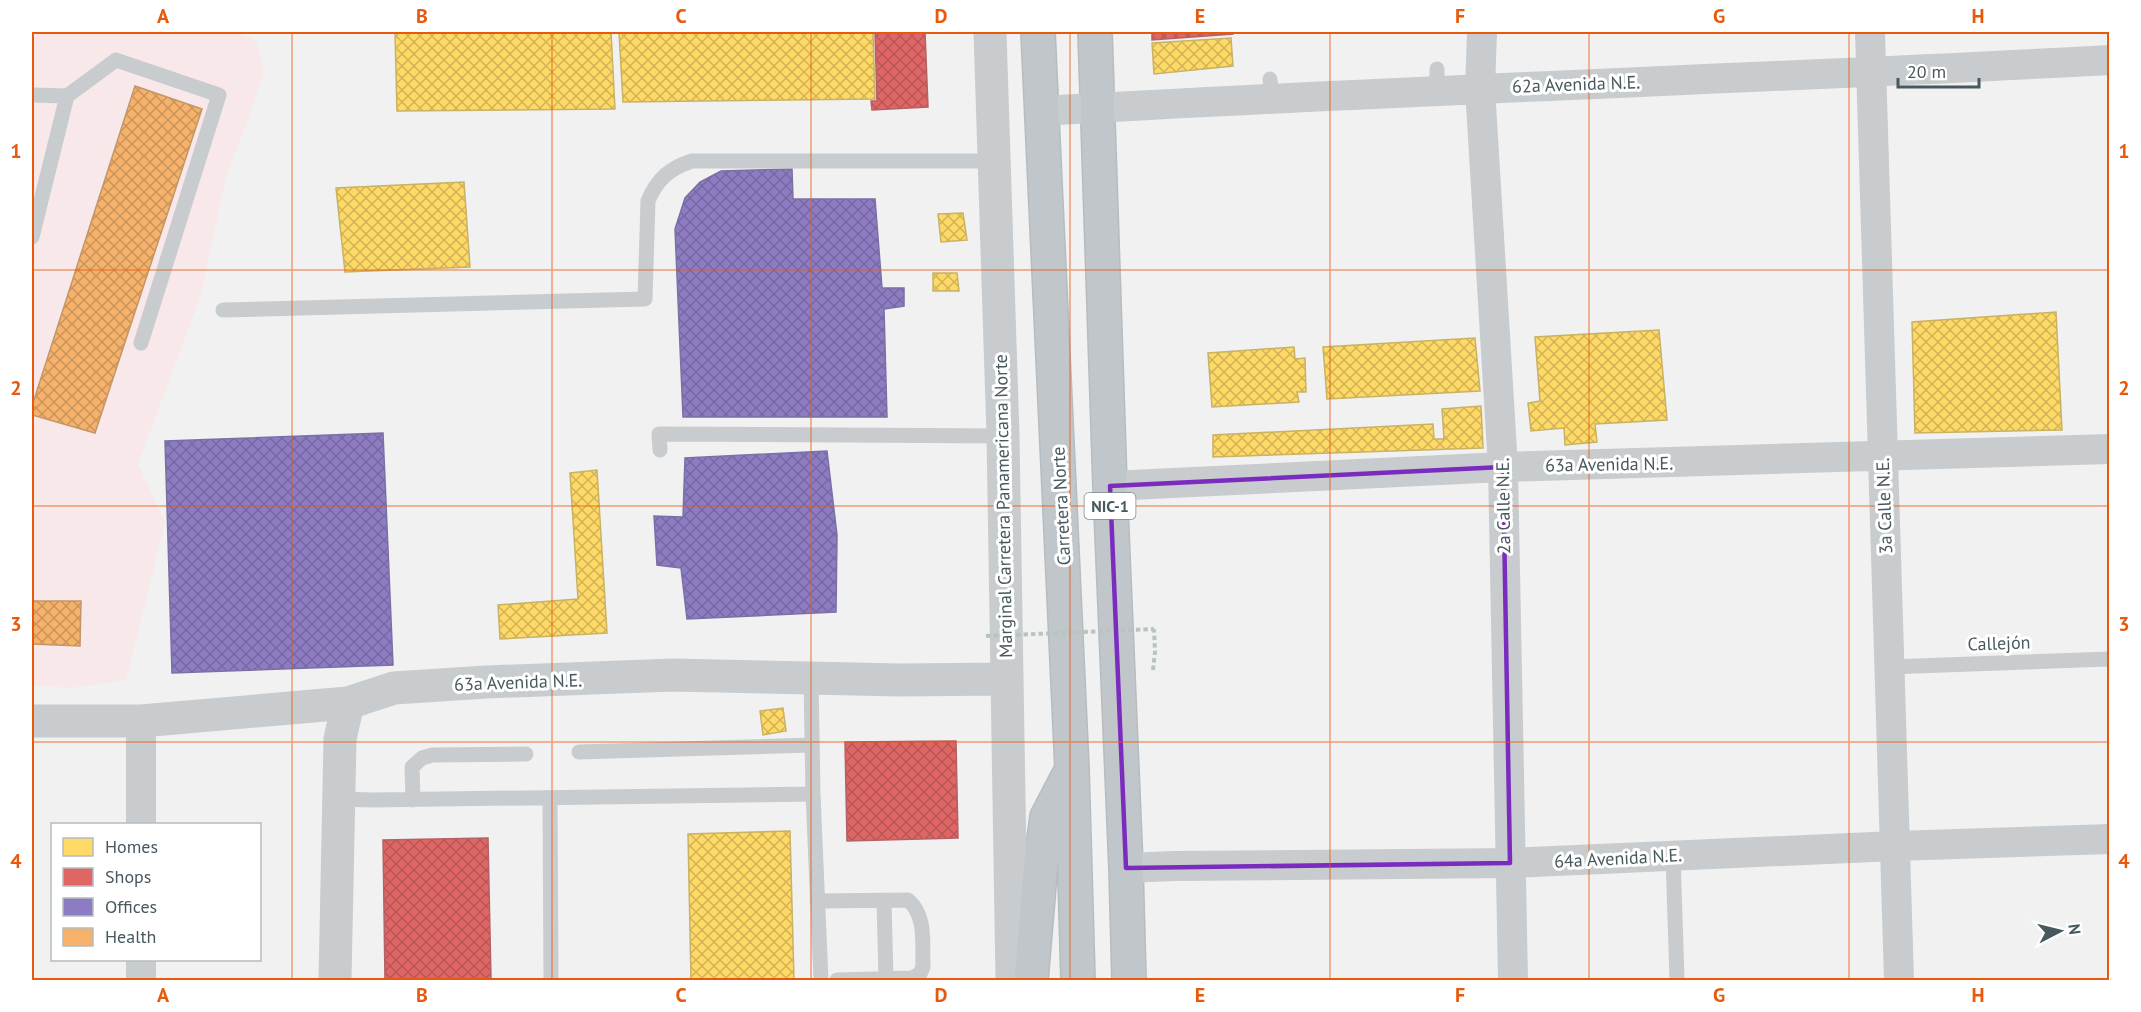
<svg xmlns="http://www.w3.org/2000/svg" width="2141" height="1012" viewBox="0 0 2141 1012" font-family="'PT Sans',sans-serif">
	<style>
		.medical { fill: #f8e8e9 }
		.homes { fill: url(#homes-cross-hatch); stroke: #c8b264; stroke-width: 1.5 }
		.shops { fill: url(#shops-cross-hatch); stroke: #b26264; stroke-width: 1.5 }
		.offices { fill: url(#offices-cross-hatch); stroke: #7971a5; stroke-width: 1.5 }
		.health { fill: url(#health-cross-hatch); stroke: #c29767; stroke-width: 1.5 }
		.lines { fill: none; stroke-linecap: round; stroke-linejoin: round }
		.trunk-casing { stroke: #b6bdc1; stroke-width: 36 }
		.path { stroke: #b7c5be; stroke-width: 4; stroke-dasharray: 4.5 3; stroke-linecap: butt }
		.service { stroke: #c8ccce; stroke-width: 15 }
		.minor { stroke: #c8ccce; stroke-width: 30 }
		.tertiary { stroke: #c8ccce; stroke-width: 33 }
		.trunk { stroke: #c0c6c9; stroke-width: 33 }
		.path-bridge { stroke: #b7c5be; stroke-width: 4; stroke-dasharray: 4.5 3; stroke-linecap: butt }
		.marked { fill: none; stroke: #7b2cbf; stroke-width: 4.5; stroke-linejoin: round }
		.grid { fill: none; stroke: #e8590c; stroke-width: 1.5; stroke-opacity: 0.55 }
		.labels { text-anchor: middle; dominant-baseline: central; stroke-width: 6; stroke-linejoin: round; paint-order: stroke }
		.shield { fill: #fff; stroke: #7e8a8f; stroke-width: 1.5 }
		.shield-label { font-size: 16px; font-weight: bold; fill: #47585f }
		.street-label { font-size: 18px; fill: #47585f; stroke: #fff }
		.neatline { fill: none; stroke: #e8590c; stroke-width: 2 }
		.grid-label { font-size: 20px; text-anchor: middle; font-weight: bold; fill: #e8590c }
	</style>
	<defs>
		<pattern id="homes-cross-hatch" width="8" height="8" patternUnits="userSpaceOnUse" patternTransform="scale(1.5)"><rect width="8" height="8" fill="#ffd966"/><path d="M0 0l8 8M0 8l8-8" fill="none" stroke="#d0b357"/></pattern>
		<pattern id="shops-cross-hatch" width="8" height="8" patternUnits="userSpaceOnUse" patternTransform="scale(1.5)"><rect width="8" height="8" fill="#e06666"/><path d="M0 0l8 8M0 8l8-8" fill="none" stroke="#b75757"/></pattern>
		<pattern id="offices-cross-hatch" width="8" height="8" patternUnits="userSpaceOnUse" patternTransform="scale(1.5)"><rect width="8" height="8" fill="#8e7cc3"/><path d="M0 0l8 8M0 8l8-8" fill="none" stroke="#7668a2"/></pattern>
		<pattern id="health-cross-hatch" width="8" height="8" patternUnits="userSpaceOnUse" patternTransform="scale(1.5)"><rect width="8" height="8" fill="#f6b26b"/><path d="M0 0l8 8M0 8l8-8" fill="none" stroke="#c9945b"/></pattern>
	</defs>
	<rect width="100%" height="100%" fill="#f2f1f1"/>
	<path class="medical" d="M32,32h205l20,9 7,33 -39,107 -25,117 -62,166 27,58 -39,158 -55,8 -39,-3z"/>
	<path class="homes" d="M395,32h216l4,77 -218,2z
		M619,32h254l2,67 -252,3z
		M1231,38l2,28 -79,8 -2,-31z
		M464,182l6,85 -125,5 -9,-84z
		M963,213l4,27 -26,2 -3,-28z
		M933,273h24l2,18h-26z
		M2056,312l6,118 -147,3 -3,-111z
		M1659,330l8,90 -72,4 2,18 -32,3 -1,-17 -33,3 -3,-28 12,-2 -5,-64z
		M1475,338l5,53 -153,8 -4,-52z
		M1294,347l1,12 10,-1 1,34h-9l2,10 -87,5 -4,-54z
		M1481,406l2,42 -270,9v-22l220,-11 1,15h10l-2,-30z
		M597,470l10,163 -107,6 -2,-34 80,-6 -8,-126z
		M783,708l3,23 -23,4 -3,-24z
		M790,831l4,149h-103l-3,-146z"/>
	<path class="shops" d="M875,32h50l3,75 -56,3 -1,-9h6z
		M1152,32h81v2l-81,6z
		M956,741l2,97 -111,3 -2,-99z
		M488,838l3,142h-106l-2,-140z"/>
	<path class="offices" d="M792,169l1,30h82l7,89h22v18l-20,3 3,108h-204l-8,-188 10,-31 15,-16 21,-11z
		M383,433l10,232 -221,8 -7,-232z
		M827,451l10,84 -1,77 -149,7 -6,-51 -24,-3 -3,-49 29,1 2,-59z"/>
	<path class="health" d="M135,86l67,23 -107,324 -63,-18v-9z
		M32,601h49l-1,45 -48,-2z"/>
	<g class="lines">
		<defs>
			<path id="trunk" d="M1038,32l34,737 6,211
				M1095,32l15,454 16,382 3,112
				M1031,980l10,-118 6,-45 24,-46"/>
		</defs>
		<use href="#trunk" class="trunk-casing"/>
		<path class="path" d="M1153,670l2,-18 -1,-23"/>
		<path class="service" d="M1437,69v21
			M1270,79l2,19
			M32,95l35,1
			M32,237l35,-141 49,-36 103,35 -78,248
			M223,310l422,-11 3,-98c9,-22 22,-33 44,-40h302
			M660,450l-1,-16 344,2
			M1889,667l221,-8
			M811,678l2,116 8,186
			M579,752l233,-7
			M550,798l1,182
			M339,799l33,1 441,-6
			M413,800l-1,-33 10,-9 10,-3 94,-1
			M1673,856l4,124
			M817,901l91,-1c19,16 14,44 15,67l-3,7 -8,4 -75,2
			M884,901l2,78"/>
		<path class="minor" d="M1482,32l-2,56 23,379 10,513
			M1870,32l29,948
			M1042,111c356,-21 712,-32 1068,-51
			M1110,486l393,-19 607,-18
			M141,721v103
			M1126,868l49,-2 335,-3 385,-17 215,-7
			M141,960v20"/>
		<path class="tertiary" d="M990,32l13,404 9,544
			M32,721h109l207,-18 46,-15 92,-6 187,-7 226,5 108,-1
			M335,980l5,-241 8,-36"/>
		<use href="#trunk" class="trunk"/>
		<path class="path-bridge" d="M986,636l168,-7"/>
	</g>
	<path class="marked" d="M1503,467l7,396 -384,5 -16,-382z"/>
	<path class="grid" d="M292,32v948M552,32v948M811,32v948M1070,32v948M1330,32v948M1589,32v948M1849,32v948M32,270h2078M32,506h2078M32,742h2078"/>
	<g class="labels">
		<rect class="shield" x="1084.5" y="493" width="51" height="26" rx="4.5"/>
		<g class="shield-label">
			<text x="1110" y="506">NIC-1</text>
		</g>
		<g class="street-label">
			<text transform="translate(1576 84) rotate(-2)">62a Avenida N.E.</text>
			<text transform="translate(1609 464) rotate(-1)">63a Avenida N.E.</text>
			<text transform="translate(1003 506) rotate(-91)">Marginal Carretera Panamericana Norte</text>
			<text transform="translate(1061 506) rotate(-93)">Carretera Norte</text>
			<text transform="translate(1503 506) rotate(-91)">2a Calle N.E.</text>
			<text transform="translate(1884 506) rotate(-92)">3a Calle N.E.</text>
			<text transform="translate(1999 643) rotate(-2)">Callejón</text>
			<text transform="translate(518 682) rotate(-2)">63a Avenida N.E.</text>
			<text transform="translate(1618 858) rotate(-3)">64a Avenida N.E.</text>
		</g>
	</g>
	<rect width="2141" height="1012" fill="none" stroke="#ffffff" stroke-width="66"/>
	<rect x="51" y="823" width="210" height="138" fill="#ffffff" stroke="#b5bcbf" stroke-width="1.5"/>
	<rect x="63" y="838" width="30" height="18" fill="#ffd966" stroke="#b5bcbf" stroke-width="1.5"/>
	<text x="105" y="853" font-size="18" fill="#47585f">Homes</text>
	<rect x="63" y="868" width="30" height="18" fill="#e06666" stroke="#b5bcbf" stroke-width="1.5"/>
	<text x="105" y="883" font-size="18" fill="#47585f">Shops</text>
	<rect x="63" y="898" width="30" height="18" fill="#8e7cc3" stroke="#b5bcbf" stroke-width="1.5"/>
	<text x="105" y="913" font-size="18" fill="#47585f">Offices</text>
	<rect x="63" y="928" width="30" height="18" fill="#f6b26b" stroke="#b5bcbf" stroke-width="1.5"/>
	<text x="105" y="943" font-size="18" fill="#47585f">Health</text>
	<g transform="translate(2060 931) rotate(83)" stroke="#ffffff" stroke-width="4.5" paint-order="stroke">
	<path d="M0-4.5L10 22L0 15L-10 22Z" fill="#47585f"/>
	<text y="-9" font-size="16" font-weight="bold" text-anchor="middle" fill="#47585f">N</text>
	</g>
	<path d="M1898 78v9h81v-9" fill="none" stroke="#47585f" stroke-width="3"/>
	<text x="1907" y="78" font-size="18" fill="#47585f" stroke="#ffffff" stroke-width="4.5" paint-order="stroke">20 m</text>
	<rect x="33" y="33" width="2075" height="946" class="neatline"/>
	<g class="grid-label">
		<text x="163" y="23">A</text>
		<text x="422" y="23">B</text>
		<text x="681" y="23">C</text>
		<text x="941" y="23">D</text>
		<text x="1200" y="23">E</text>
		<text x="1460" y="23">F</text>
		<text x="1719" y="23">G</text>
		<text x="1978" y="23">H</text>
		<text x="16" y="158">1</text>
		<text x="2124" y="158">1</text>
		<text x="16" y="395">2</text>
		<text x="2124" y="395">2</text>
		<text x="16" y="631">3</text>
		<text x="2124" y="631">3</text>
		<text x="16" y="868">4</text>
		<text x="2124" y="868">4</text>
		<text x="163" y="1002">A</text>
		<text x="422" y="1002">B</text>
		<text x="681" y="1002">C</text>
		<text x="941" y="1002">D</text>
		<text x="1200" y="1002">E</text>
		<text x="1460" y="1002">F</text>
		<text x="1719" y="1002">G</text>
		<text x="1978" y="1002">H</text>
	</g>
</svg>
